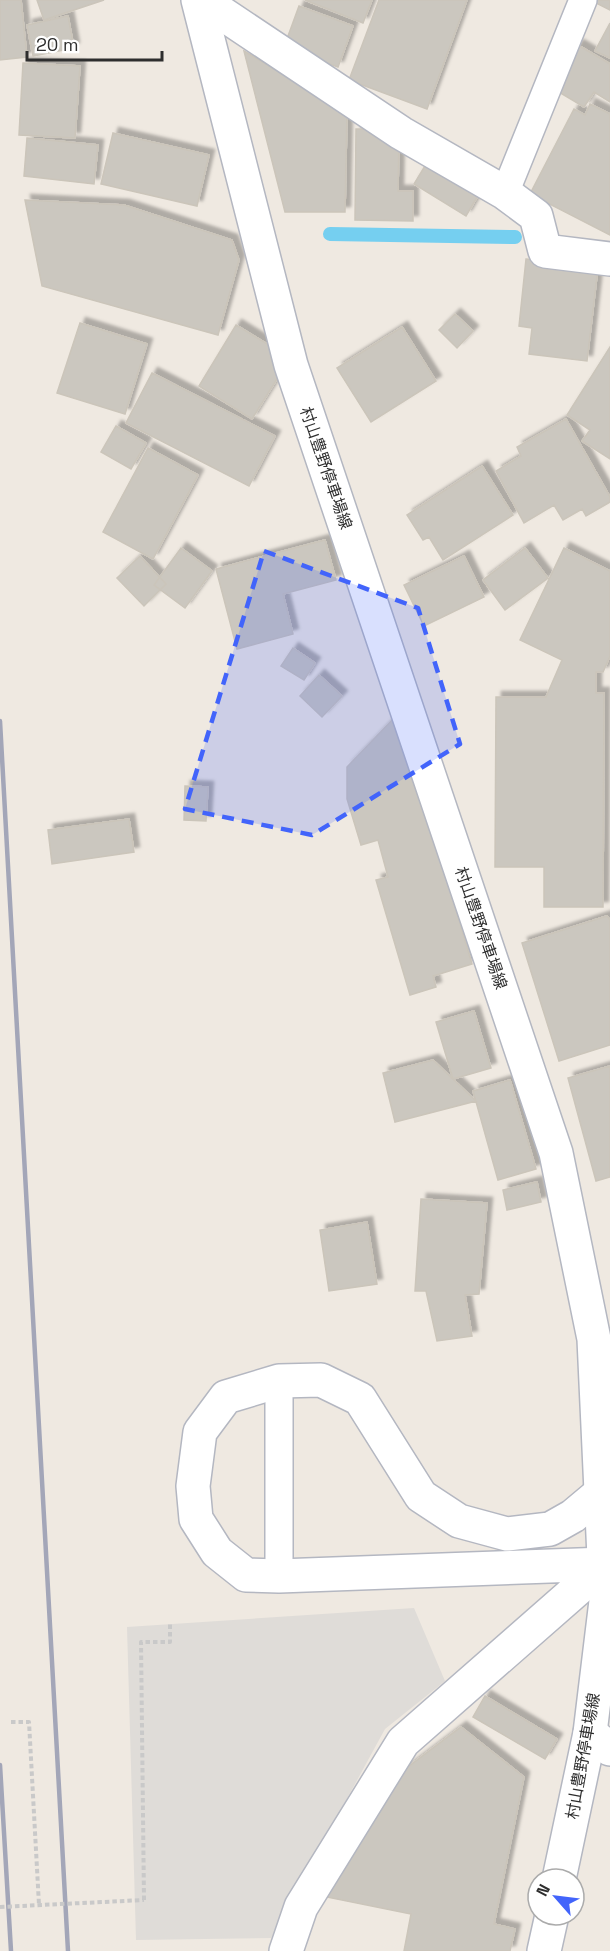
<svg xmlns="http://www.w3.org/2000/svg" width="610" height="1951" viewBox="0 0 610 1951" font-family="'Space Grotesk','Noto Sans JP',sans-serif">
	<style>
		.plaza { fill: #dfdcd8 }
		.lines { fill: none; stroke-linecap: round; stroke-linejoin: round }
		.stream { stroke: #75cff0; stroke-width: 14 }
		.building { fill: #cbc7bf; stroke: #cbc5ba; stroke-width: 1.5; filter: url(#shadow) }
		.lane-casing { stroke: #b4b7c1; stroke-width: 30 }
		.street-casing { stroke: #b4b7c1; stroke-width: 36 }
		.secondary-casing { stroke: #b4b7c1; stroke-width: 36 }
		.path { stroke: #c9c9c9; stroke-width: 4; stroke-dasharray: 4.5 3; stroke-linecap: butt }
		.lane { stroke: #fff; stroke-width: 27 }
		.street { stroke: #fff; stroke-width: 33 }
		.secondary { stroke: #fff; stroke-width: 33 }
		.rail { stroke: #a3a6b8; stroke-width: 4.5 }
		.path-bridge { stroke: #c9c9c9; stroke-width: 4; stroke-dasharray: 4.5 3; stroke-linecap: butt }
		.marked { fill: #4264fb; fill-opacity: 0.2; stroke: #4264fb; stroke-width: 4.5; stroke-dasharray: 12 8; stroke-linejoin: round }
		.labels { text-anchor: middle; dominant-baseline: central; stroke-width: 6; stroke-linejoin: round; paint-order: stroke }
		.street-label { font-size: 16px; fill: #2e2e2e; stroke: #fff }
	</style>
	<defs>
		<filter id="shadow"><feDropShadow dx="5.5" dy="-5.5" stdDeviation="1.5" flood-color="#0004"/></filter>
	</defs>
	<rect width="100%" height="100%" fill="#efe9e1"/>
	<path class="plaza" d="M414,1608l31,73 -60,48 -114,209 -135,2 -9,-313z"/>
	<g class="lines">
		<path class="stream" d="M330,234l185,3"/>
	</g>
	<path class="building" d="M0,0h21l6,57 -27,3z
		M37,0h67l-60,20z
		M305,0h67l-9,23z
		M379,0h88l-40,109 -78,-29z
		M595,0h15v10l-16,-8z
		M299,6l54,20 -15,41 -54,-20z
		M68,16l6,32 -41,8 -6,-31z
		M610,23v35l-15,-7z
		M578,45l32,19v38l-16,-10 -10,15 -32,-19z
		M244,51l103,61 -2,100h-60z
		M23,63l57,3 -5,72 -56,-3z
		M590,104l20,10v121l-80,-41 44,-85 11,6z
		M356,129h28l15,9 -1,53h15v30l-58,-1z
		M113,133l96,22 -12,51 -96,-22z
		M27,138l71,7 -4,39 -70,-8z
		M431,156l52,31 -17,29 -52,-32z
		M25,200l99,5 108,35 7,20 -21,75 -176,-49z
		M526,259l72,8 -11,94 -58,-7 3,-26 -13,-2z
		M455,314l18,17 -16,17 -18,-18z
		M80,323l67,21 -22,70 -68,-21z
		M236,325l54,33 -38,61 -53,-33z
		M402,327l34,54 -65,41 -34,-54z
		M610,347v112l-28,-18 8,-11 -23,-15z
		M152,373l123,63 -26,50 -123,-63z
		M566,419l44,78v5l-24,14 -4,-7 -19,11 -9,-15 -30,18 -28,-52 25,-15 -4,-9z
		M116,426l30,17 -15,26 -30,-17z
		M148,448l50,27 -45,84 -50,-27z
		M482,466l31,49 -70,45 -14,-23 -6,3 -16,-25z
		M325,540l11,40 -53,14 10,40 -56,15 -21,-80z
		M181,548l31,23 -27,37 -31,-23z
		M525,548l23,30 -43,32 -22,-30z
		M564,548l46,23v85l-7,16h-7v21h8l-1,214h-59v-40h-49l1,-170h50l16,-37 -42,-20z
		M140,556l26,28 -22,22 -27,-28z
		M464,556l20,41 -60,29 -20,-41z
		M293,648l22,15 -11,17 -23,-14z
		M319,675l23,21 -20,21 -22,-21z
		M398,714l74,250 -39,12 3,11 -26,8 -34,-115 12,-3 -10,-37 -17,5 -14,-46v-32z
		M185,786l23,1 -2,34 -22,-1z
		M129,819l5,33 -82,12 -4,-34z
		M607,916l3,4v125l-51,16 -37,-118z
		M474,1011l17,57 -38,11 -17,-57z
		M433,1060l43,41 -81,21 -12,-49z
		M610,1066v111l-14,4 -28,-103z
		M510,1080l26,89 -38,11 -25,-89z
		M537,1182l4,20 -34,8 -4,-20z
		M421,1199l66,4 -8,91 -14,1 7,41 -35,5 -11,-50h-11z
		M367,1222l10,62 -48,7 -9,-61z
		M485,1696l72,43 -12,20 -72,-42z
		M461,1727l63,50 -30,147 21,5 -5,22h-106l7,-37 -84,-17 69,-121z"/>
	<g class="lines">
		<defs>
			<path id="lane" d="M505,193l78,-193
				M279,1381v195"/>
			<path id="street" d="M202,0l199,133 104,60 31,23 9,35 65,8
				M606,1564l-327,12 -33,-1 -29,-23 -21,-33 -3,-33 7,-54 26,-35 53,-16 42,-1 39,19 61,97 38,25 48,13 43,-5 23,-13 37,-31
				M590,1733l20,16
				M286,1951l15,-44 102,-165 203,-178"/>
			<path id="secondary" d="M198,0l93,365 265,788 38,186 12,262 -16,132 -31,146
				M544,1951l8,-36"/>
		</defs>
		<use href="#lane" class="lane-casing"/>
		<use href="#street" class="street-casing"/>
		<use href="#secondary" class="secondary-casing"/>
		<path class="path" d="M11,1722h18l10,183
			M144,1900l-3,-258h29v-19"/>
		<use href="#lane" class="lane"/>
		<use href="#street" class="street"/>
		<use href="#secondary" class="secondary"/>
		<path class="rail" d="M0,721l68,1230
			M0,1765l11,186"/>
		<path class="path-bridge" d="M0,1907l144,-7"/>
	</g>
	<path class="marked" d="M264,551l154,57 42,136 -148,91 -127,-26z"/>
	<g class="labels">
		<g class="street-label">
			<text transform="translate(326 468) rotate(71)">村山豊野停車場線</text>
			<text transform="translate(481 928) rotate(71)">村山豊野停車場線</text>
			<text transform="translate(583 1756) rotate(-80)">村山豊野停車場線</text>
		</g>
	</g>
	<g transform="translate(556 1897) rotate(298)"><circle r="28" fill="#ffffff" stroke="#ababab" stroke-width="1.5"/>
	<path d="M0-4.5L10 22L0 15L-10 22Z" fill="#4264fb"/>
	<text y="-9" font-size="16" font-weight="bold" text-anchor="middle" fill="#2e2e2e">N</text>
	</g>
	<path d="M27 51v9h135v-9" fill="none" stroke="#2e2e2e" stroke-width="3"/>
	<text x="36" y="51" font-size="18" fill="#2e2e2e" stroke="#ffffff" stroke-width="4.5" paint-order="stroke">20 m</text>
</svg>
